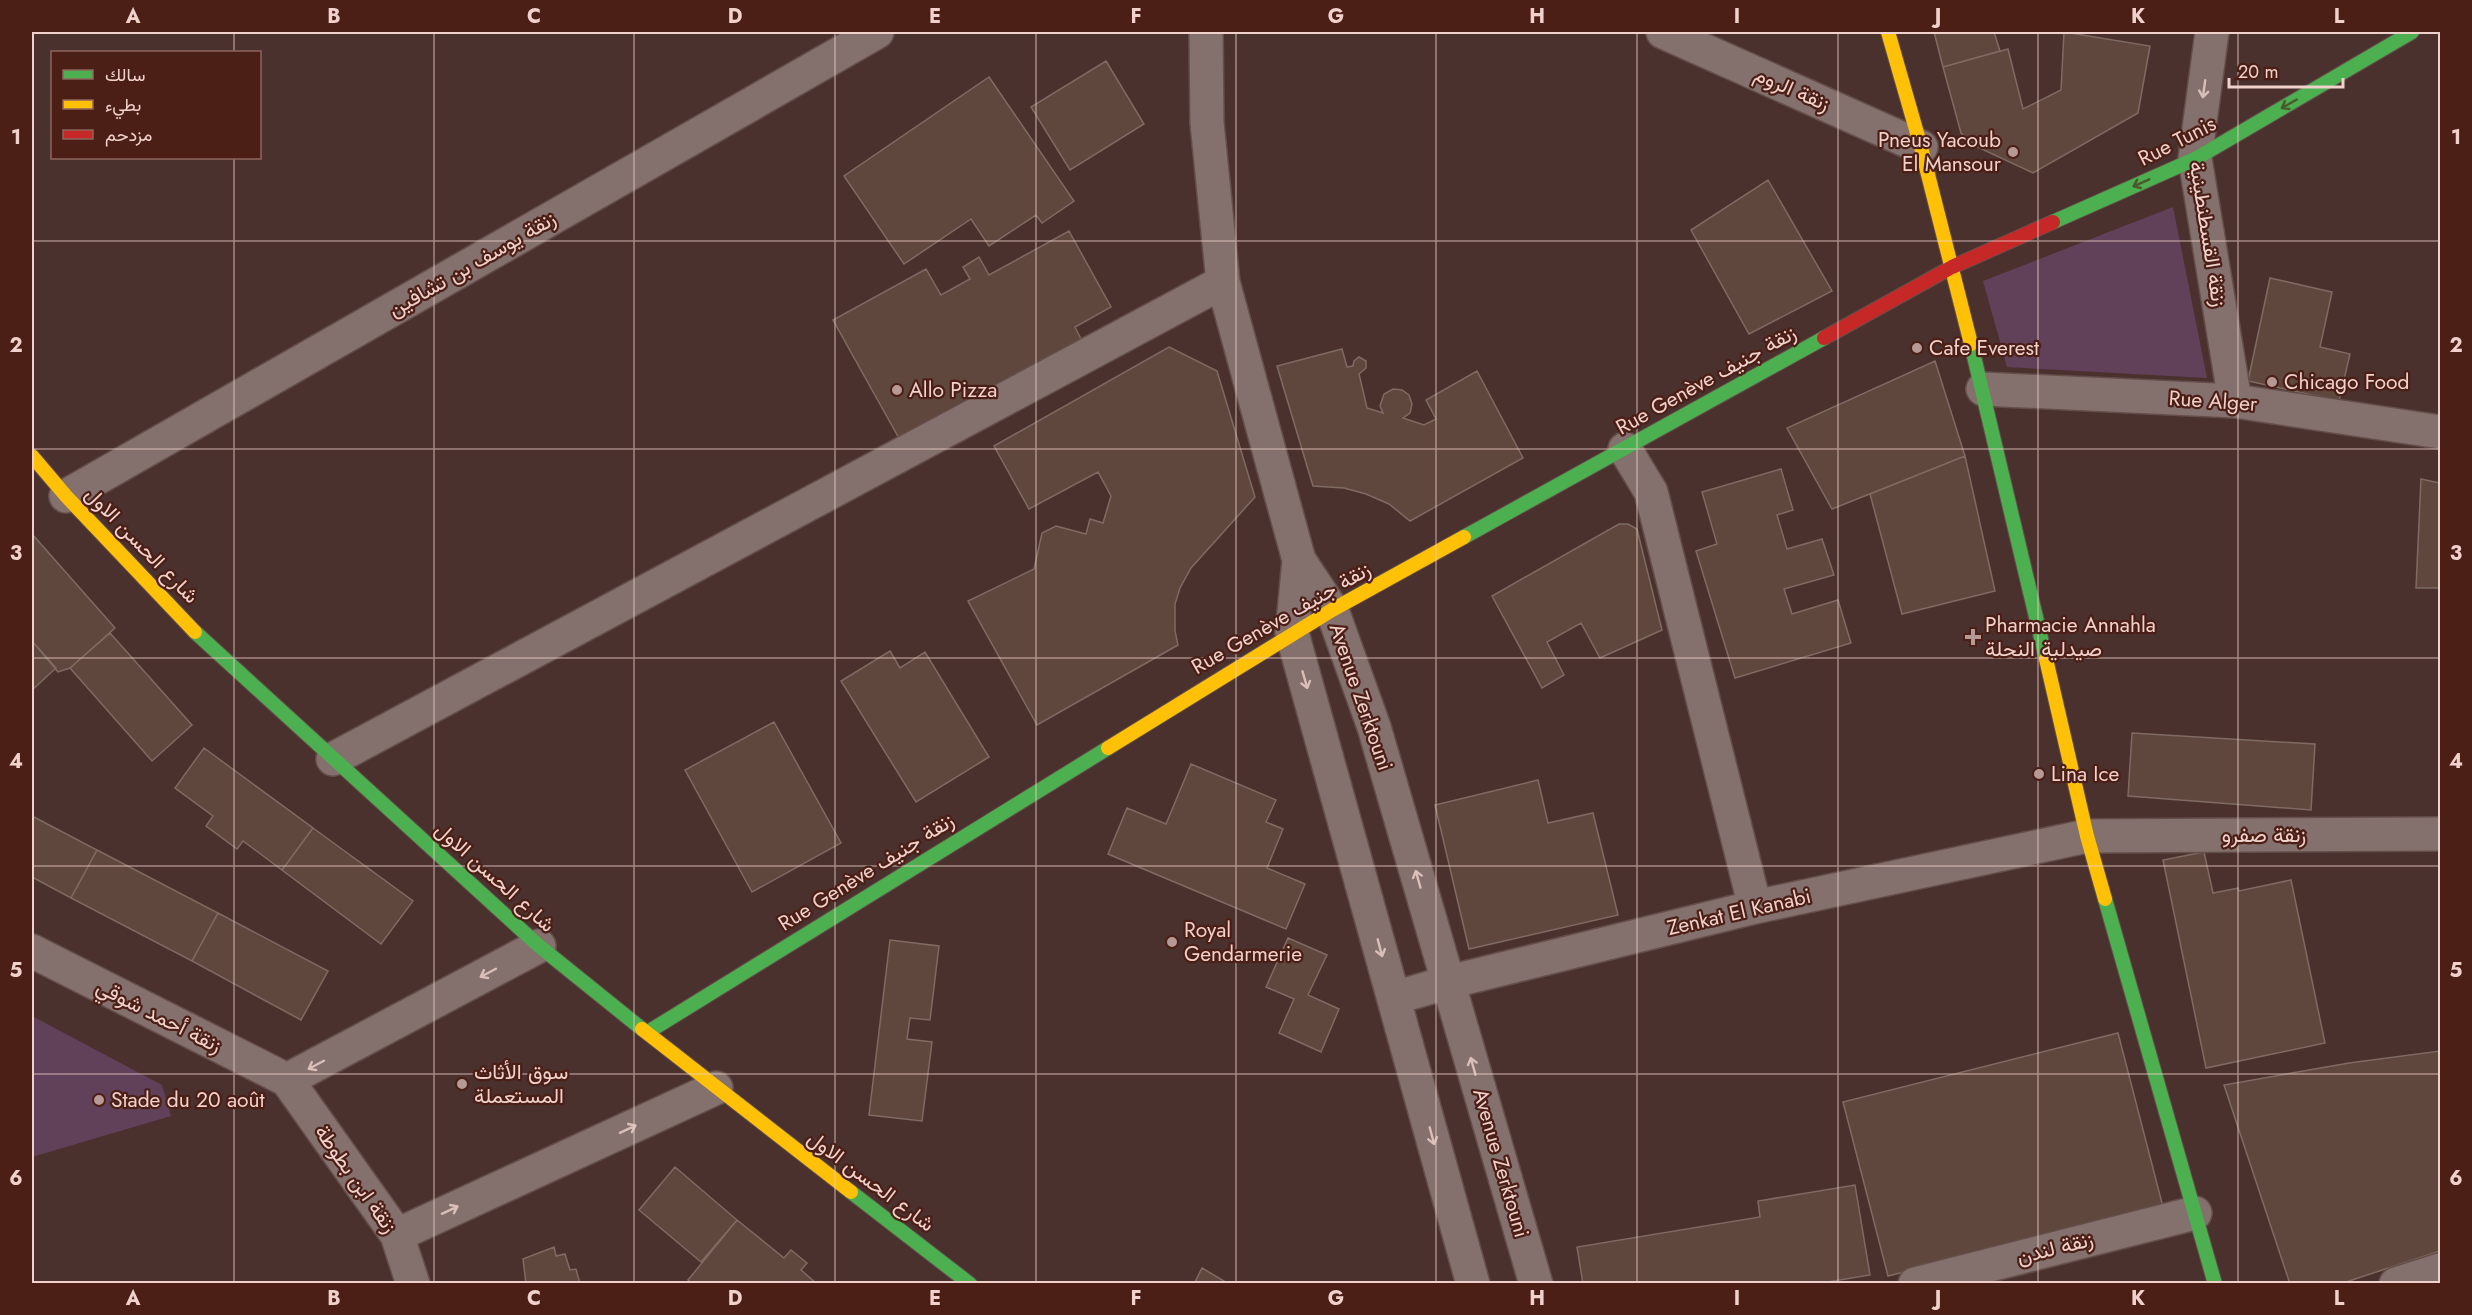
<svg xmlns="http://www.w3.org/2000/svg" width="2472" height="1315" viewBox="0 0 2472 1315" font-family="Jost,Vazirmatn,sans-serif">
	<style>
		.green { fill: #614059 }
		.building { fill: #5f473d; stroke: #7f6b63; stroke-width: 1.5 }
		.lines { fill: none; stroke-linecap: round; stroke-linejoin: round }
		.street-casing { stroke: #644e4a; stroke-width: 36 }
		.fast-casing { stroke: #644e4a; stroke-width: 16 }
		.slow-casing { stroke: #644e4a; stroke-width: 16 }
		.jam-casing { stroke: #644e4a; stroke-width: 16 }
		.street { stroke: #84706d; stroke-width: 33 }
		.fast { stroke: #4caf50; stroke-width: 14 }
		.slow { stroke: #ffc107; stroke-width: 14 }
		.jam { stroke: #c62828; stroke-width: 14 }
		.oneway { stroke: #dabeb8 }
		.oneway2 { stroke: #4b582d }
		.grid { fill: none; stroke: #f0d1cb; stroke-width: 1.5; stroke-opacity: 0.55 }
		.poi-dot { fill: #b69994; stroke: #4b1e16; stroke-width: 2 }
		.labels { text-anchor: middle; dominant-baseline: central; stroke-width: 4.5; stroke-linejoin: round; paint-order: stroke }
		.street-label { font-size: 21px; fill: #f0d1cb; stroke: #4b1e16 }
		.poi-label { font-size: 21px; fill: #f0d1cb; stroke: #4b1e16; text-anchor: start }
		.neatline { fill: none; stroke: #f0d1cb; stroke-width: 2 }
		.grid-label { font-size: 20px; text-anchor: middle; font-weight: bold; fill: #f0d1cb }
	</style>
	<rect width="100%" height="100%" fill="#4a312d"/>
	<path class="green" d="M2173,207l34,171 -200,-11 -24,-86z
		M32,1016l130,69 9,31 -139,41z"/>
	<path class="building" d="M1934,32h60l6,19 -57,16z
		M2064,32l86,14 -12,67 -105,60 -60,-28 -12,-12 -18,-66 65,-18 15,60 38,-19z
		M1106,61l38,63 -74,46 -39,-63z
		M989,77l85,124 -32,22 -6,-8 -47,31 -18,-27 -67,45 -60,-88z
		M1768,180l64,111 -83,43 -58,-104z
		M1069,231l42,76 -36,20 6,12 -181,101 -67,-120 93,-51 15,26 29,-16 -7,-12 16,-10 10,18z
		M2270,278l62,14 -12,55 30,7 -11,47 -91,-20z
		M1169,347l48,24 38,126 -64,71 -11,20 -5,16v27l3,14 -141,80 -69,-124 66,-32 8,-36 14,-7 30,8 4,-15 13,4 8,-27 -13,-24 -69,37 -35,-63z
		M1342,349l5,18 6,-1 1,-5 5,-4 7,4v7l-7,6 8,34 16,5 -3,-7 4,-12 9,-5 9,1 7,5 3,9 -2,9 -7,5 21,7 12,-6 -10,-19 51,-29 46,87 -113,63 -21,-17 -23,-10 -22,-6 -31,-2 -36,-120z
		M1935,361l30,95 -133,53 -45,-81z
		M1965,456l30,135 -93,23 -32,-120z
		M1781,469l12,41 -16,5 10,34 35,-10 12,36 -50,14 8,25 46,-14 13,43 -116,35 -39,-127 21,-7 -15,-52z
		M2421,479l19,4v105h-24z
		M1619,524h9l9,5 25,101 -62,28 -19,-35 -34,19 17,33 -22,13 -50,-92z
		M32,534l83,94 -45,40 -12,4 -26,-31z
		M110,633l82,92 -40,36 -82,-93z
		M32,641l24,27 -24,22z
		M890,651l10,17 25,-16 64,105 -73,45 -75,-121z
		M774,722l67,121 -89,49 -67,-122z
		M2132,733l183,11 -4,66 -183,-14z
		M204,748l109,80 -31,42 -39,-29 -6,8 -31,-23 7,-10 -38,-28z
		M1191,764l85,36 -10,22 17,7 -16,39 38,16 -19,45 -178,-75 19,-46 39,16z
		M1538,780l10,43 45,-10 25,102 -149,34 -34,-144z
		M32,816l65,34 -26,48 -39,-21z
		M313,828l100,73 -32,43 -99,-74z
		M97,850l121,63 -26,48 -121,-63z
		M2204,852l9,41 25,-5 1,3 52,-11 34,163 -119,25 -43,-208z
		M218,913l110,58 -27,49 -109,-59z
		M1288,938l39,17 -19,40 31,14 -18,43 -42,-19 15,-34 -28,-12z
		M890,940l49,6 -9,74 -20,-2 -3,21 25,3 -10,79 -53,-6z
		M2118,1033l45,174 -275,69 -45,-174z
		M2440,1051v200l-100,33h-50l-66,-199 125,-22z
		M675,1167l62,53 -36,42 -62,-52z
		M1855,1185l15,90 -54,9h-233l-6,-37 183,-30 -2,-16z
		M737,1220l47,38 7,-8 16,13 -6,7 16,14h-125l-4,-4z
		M554,1247l2,9 9,-2 5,16 6,-1 4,15h-54l-3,-25z
		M1202,1268l27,16h-35z"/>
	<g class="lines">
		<defs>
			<path id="street" d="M1206,32l1,91 16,159 76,278 33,50 42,117 162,557
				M1663,32l258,115
				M2212,32l-17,127 40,242
				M1983,389l252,12 205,31
				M1625,449l26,43 104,415
				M66,496l811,-464
				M1299,560l-7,73 181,651
				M333,759l890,-477
				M32,951l255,129 110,155 16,49
				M1394,998l55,-16 306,-75 332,-71 353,-2
				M287,1080l252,-134
				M397,1235l319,-147
				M1915,1284l280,-71
				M2396,1284l44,-14"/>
			<path id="fast" d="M2053,222l142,-63 217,-127
				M1971,344l75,315
				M1464,537l360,-199
				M195,632l344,314 103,83
				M2105,899l110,385
				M648,1032l460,-284
				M851,1192l119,92"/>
			<path id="slow" d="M1888,32l33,115 50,197
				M32,456l34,40 129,136
				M2046,659l41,177 18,63
				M1108,748l224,-138 132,-73
				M642,1029l209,163"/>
			<path id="jam" d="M1824,338l128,-71 101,-45"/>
		</defs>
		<use href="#street" class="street-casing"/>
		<use href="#fast" class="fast-casing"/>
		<use href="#slow" class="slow-casing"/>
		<use href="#jam" class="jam-casing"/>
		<use href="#street" class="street"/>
		<use href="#fast" class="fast"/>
		<use href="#slow" class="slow"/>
		<use href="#jam" class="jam"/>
	</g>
	<defs><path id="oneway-shaft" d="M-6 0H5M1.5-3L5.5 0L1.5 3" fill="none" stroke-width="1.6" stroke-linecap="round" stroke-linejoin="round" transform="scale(1.5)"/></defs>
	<g class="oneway">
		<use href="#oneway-shaft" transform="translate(2204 89) rotate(98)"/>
		<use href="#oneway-shaft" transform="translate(1305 680) rotate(74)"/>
		<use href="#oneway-shaft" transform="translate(1418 879) rotate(-106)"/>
		<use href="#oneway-shaft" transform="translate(1380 948) rotate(75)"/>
		<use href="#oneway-shaft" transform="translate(488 973) rotate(152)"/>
		<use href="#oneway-shaft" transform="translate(316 1065) rotate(152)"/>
		<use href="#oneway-shaft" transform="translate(1473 1066) rotate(-106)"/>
		<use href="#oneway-shaft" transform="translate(628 1129) rotate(-25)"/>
		<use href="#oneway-shaft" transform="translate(1432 1136) rotate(75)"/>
		<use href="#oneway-shaft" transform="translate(450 1210) rotate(-25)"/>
	</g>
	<g class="oneway2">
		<use href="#oneway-shaft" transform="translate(2289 104) rotate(150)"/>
		<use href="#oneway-shaft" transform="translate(2141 183) rotate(156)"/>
	</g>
	<path class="grid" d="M234,32v20M434,32v1252M634,32v1252M835,32v1252M1036,32v1252M1236,32v1252M1436,32v1252M1637,32v1252M1838,32v1252M2038,32v1252M2238,32v1252M234,158v1126M32,241h2408M32,449h2408M32,658h2408M32,866h2408M32,1074h2408"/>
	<g class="poi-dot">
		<circle cx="2013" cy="152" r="6"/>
		<circle cx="1917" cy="348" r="6"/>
		<circle cx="2272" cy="382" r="6"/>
		<circle cx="897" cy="390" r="6"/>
		<path d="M1970 628h6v6h6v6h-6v6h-6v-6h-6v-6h6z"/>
		<circle cx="2039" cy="774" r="6"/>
		<circle cx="1172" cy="942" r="6"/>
		<circle cx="462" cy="1084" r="6"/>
		<circle cx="99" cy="1100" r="6"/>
	</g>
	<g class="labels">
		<g class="street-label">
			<text transform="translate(1792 89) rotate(24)">زنقة الروم</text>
			<text transform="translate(2177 141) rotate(-27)">Rue Tunis</text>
			<text transform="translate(2208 234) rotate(81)">زنقة القسطنطينية</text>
			<text transform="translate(472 264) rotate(-30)">زنقة يوسف بن تشافين</text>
			<text transform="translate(1706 380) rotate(-29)">Rue Genève زنقة جنيف</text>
			<text transform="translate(2213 401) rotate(4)">Rue Alger</text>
			<text transform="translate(142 545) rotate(46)">شارع الحسن الاول</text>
			<text transform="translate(1281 618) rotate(-30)">Rue Genève زنقة جنيف</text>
			<text transform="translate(1361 697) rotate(71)">Avenue Zerktouni</text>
			<text x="2264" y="835">زنقة صفرو</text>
			<text transform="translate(866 872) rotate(-32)">Rue Genève زنقة جنيف</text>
			<text transform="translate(495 877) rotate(42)">شارع الحسن الاول</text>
			<text transform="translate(1739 912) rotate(-13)">Zenkat El Kanabi</text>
			<text transform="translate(159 1016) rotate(27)">زنقة أحمد شوقي</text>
			<text transform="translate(1501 1163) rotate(74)">Avenue Zerktouni</text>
			<text transform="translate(356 1179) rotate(55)">زنقة ابن بطوطة</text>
			<text transform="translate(871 1181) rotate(37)">شارع الحسن الاول</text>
			<text transform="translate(2055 1248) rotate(-14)">زنقة لندن</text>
		</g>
		<g class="poi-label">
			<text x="2001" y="140" text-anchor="end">Pneus Yacoub<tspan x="2001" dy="24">El Mansour</tspan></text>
			<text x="1929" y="348">Cafe Everest</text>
			<text x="2284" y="382">Chicago Food</text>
			<text x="909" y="390">Allo Pizza</text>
			<text x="1985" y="625">Pharmacie Annahla<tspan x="1985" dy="24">صيدلية النحلة</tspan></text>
			<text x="2051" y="774">Lina Ice</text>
			<text x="1184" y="930">Royal<tspan x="1184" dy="24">Gendarmerie</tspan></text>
			<text x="474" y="1072">سوق الأثاث<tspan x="474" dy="24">المستعملة</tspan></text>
			<text x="111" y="1100">Stade du 20 août</text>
		</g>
	</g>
	<rect width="2472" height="1315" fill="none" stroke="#4b1e16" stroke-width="66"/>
	<rect x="51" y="51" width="210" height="108" fill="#4b1e16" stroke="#8d665e" stroke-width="1.5"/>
	<rect x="63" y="70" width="30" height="9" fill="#4caf50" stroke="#8d665e" stroke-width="1.5"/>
	<text x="105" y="81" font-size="18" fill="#f0d1cb">سالك</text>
	<rect x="63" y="100" width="30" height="9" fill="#ffc107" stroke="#8d665e" stroke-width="1.5"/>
	<text x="105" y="111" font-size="18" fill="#f0d1cb">بطيء</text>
	<rect x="63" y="130" width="30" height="9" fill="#c62828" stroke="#8d665e" stroke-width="1.5"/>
	<text x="105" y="141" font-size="18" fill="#f0d1cb">مزدحم</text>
	<path d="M2229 78v9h114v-9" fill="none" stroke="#f0d1cb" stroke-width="3"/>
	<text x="2238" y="78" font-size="18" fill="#f0d1cb" stroke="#4b1e16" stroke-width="4.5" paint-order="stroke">20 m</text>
	<rect x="33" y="33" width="2406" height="1249" class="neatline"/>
	<g class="grid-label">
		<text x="133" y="23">A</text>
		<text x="334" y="23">B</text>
		<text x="534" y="23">C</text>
		<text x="735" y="23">D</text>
		<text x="935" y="23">E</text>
		<text x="1136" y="23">F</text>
		<text x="1336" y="23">G</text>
		<text x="1537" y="23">H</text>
		<text x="1737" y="23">I</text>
		<text x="1938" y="23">J</text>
		<text x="2138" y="23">K</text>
		<text x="2339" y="23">L</text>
		<text x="16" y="144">1</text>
		<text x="2456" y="144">1</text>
		<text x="16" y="352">2</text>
		<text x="2456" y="352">2</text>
		<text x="16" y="560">3</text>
		<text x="2456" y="560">3</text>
		<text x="16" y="768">4</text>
		<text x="2456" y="768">4</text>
		<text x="16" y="977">5</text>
		<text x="2456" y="977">5</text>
		<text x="16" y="1185">6</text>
		<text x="2456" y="1185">6</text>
		<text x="133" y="1305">A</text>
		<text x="334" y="1305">B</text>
		<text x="534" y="1305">C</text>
		<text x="735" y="1305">D</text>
		<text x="935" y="1305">E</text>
		<text x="1136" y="1305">F</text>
		<text x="1336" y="1305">G</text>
		<text x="1537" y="1305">H</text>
		<text x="1737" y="1305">I</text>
		<text x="1938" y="1305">J</text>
		<text x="2138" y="1305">K</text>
		<text x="2339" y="1305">L</text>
	</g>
</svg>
